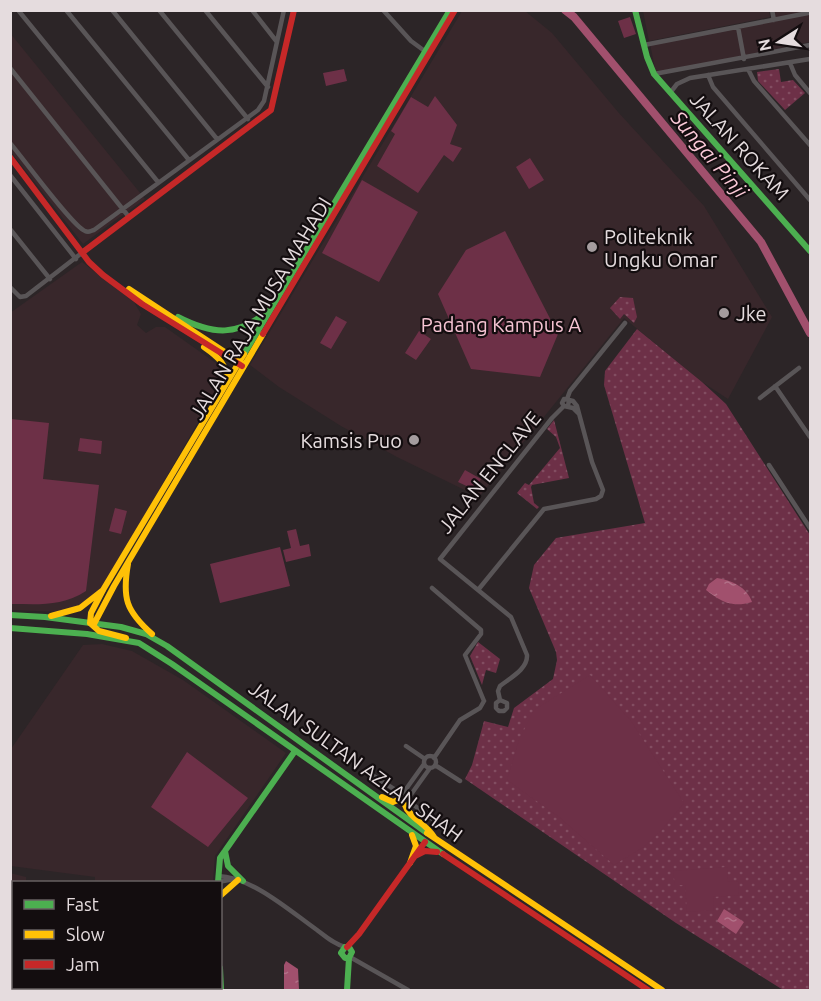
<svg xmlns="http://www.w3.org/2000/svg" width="821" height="1001" viewBox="0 0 821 1001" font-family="Ubuntu,sans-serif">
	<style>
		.built { fill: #38272b }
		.grass { fill: url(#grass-dots) }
		.garden { fill: #6d3047 }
		.water { fill: url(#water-ripples) }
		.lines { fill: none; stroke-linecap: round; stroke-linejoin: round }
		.river { stroke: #a1506d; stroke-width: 8 }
		.street { stroke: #595557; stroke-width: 4.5 }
		.fast { stroke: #4caf50; stroke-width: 6 }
		.slow { stroke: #ffc107; stroke-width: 6 }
		.jam { stroke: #c62828; stroke-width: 6 }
		.poi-dot { fill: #a49c9e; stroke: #130d0f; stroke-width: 2 }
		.labels { text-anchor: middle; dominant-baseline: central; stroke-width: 4.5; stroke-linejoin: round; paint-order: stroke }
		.street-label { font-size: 20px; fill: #e5dcde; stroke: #130d0f }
		.poi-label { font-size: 20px; fill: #e5dcde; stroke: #130d0f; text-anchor: start }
		.park-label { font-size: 20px; fill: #f6c4d3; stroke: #130d0f }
		.water-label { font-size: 21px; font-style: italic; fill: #fbc9d8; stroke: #130d0f }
	</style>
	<defs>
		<pattern id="grass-dots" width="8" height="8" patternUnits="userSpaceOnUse" patternTransform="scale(1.5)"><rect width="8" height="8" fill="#6d3047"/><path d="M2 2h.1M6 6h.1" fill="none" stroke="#824d61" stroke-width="1.8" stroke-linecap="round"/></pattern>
		<pattern id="water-ripples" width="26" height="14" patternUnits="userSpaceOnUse" patternTransform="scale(1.5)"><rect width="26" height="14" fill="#a1506d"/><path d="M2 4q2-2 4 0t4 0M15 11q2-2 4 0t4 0" fill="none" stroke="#b27188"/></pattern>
	</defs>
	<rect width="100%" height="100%" fill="#2c2527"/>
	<path class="built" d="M462,11h63l27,22 66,79 86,94 68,111 -44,82 -26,-17 -78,-64 -145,179 -82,-40 -56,-31 -62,-39 -29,-22z
		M643,11h126l1,6 -121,24z
		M771,11h39v31l-154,31 -6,-29 122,-25z
		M10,33l135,166 -62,45 -72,-92z
		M82,262l52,40 7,12 -4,11 9,8 10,-6h9l55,39 1,16 -113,197 -15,19 -8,6 -25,8 -49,-2 -1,-297z
		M102,644l30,7 51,29 103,73 -71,103 -2,26h-118v-5l-84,-11v-117l72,-104z
		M10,873l16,4v5h-12v106h200v2h-203z"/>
	<path class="grass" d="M779,69l2,13 12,-2 12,13 -20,17 -27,-29 -1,-9z
		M620,297l13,1 4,19 -3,6 -10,-9 -4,5 -10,-11z
		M637,329l65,53 24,22 84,131v455h-26l-4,-2 -104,-65 -211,-144 7,-14 12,-44 24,6 6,-19 39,-29 4,-19 -1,-8 -27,-64 5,-23 22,-27 89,-15 -41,-138 1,-14z
		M554,420l15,58 -37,7 -1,2 3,16 5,4 -2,2 -20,-16 8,-10 4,2 31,-37 -4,-11 -9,-8z
		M478,642l22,17 -4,14 -10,-3 -4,15 -12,-29z"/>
	<path class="garden" d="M630,17l6,17 -12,4 -6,-17z
		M344,69l3,12 -21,5 -3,-13z
		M435,96l22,29 -7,19 12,4 -9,14 -9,-7 -26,38 -41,-27 18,-32 -4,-3 20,-34 17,10z
		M530,158l14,22 -15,9 -13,-22z
		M362,180l56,32 -39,70 -57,-29z
		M505,231l53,103 -18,43 -69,-8 -33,-75 28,-44z
		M336,316l11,6 -16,27 -11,-6z
		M419,331l12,8 -15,21 -11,-7z
		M11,419l38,4 -6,56 56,6 -13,106c-25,16 -47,13 -75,13z
		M80,438l22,3 -1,13 -23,-3z
		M465,470l16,9 -6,11 -17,-8z
		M115,508l12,3 -6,23 -12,-3z
		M296,529l4,17 9,-2 2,12 -25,6 -3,-12 8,-2 -4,-17z
		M280,547l10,39 -70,17 -10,-39z
		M590,675l41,46 53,82 -25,30 -17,15 -28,17 -55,-48 -52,-37 12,-40 15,-30z
		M187,752l61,46 -40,49 -57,-40z
		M727,867l1,15 10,-1 1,14 -26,2 1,13 -27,2 -2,-27h-10l-2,-14z"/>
	<path class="water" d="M717,578c14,2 30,9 35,24 -20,6 -30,0 -46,-12l3,-6z
		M724,909l20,13 -8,12 -19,-13z
		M286,961l12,8 1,21h-15v-25z"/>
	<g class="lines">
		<path class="river" d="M565,10l9,7 187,225 49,91"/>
		<path class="street" d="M18,10l140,172
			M66,10l123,150
			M112,10l105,129
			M159,10l89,109
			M205,10l63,77
			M252,10l25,32
			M383,10l28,31 15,11
			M772,10l2,10
			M738,27l6,32
			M644,45l164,-32
			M790,63l5,12 15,18
			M10,68l119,149
			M748,69l6,12 56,64
			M654,74l156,-29
			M708,75l5,12 97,113
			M670,93l7,-9 13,-6 120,-19
			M10,143c13,15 62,83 75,88 4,2 5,0 9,-1l164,-120 6,-9 20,-91
			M10,175l66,84
			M10,229l40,50
			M10,287l10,10 6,-1 57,-44
			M775,386l35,51
			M760,398l39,-30
			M567,399l3,-8 55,-68
			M568,406l1,-6 -5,-1 -2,4 2,3 9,2 5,5
			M769,465l41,63
			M432,588l49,42v4l-16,21 19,46
			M478,590l66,-81 52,-10 5,-3 2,-6 -11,-28 -15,-56 -4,-5 -4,-1
			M500,700l7,3v5l-3,3h-5l-3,-3v-5l4,-3 -2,-9 2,-5c10,-8 28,-17 27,-31l-16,-38 -71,-58 112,-141 12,-12
			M406,746l19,13
			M424 762a6 6 0 1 1 12 0a6 6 0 1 1-12 0Z
			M434,758l26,-38 20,-12 4,-7
			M435,765l25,16
			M372,775l36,23 3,5 24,18
			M401,796l23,-32
			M407,800l23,-32
			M218,876c34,1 72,35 99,54 9,7 17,14 28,17
			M218,882l16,-3
			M350,957l58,33"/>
		<path class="fast" d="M635,10l12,47 7,17 156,177
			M178,317c35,18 60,20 91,-7
			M244,354l206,-344
			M10,615l35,2 76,10 25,7 21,12 260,187
			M10,628l77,6 52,9 33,21 271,190
			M225,851l3,15 15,15
			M218,882l2,-24 75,-107
			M220,968l1,22
			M347,990l2,-32 3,-6 -3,-5h-4l-4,6 4,5h4"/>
		<path class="slow" d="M129,289l114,75
			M204,347c13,9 26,19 21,36
			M128,564c-6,34 -2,47 24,70
			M51,616l29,-8 23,-18
			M90,623l1,-10 12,-23 141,-236
			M90,623l9,8 27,7
			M94,624l20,-38 149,-252
			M382,797l11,5 5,-2
			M405,805c4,13 22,19 29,32
			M427,833l235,157
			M410,863l6,-17 -4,-11
			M220,896l18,-16"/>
		<path class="jam" d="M10,157l79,105 14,13 39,29 100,62
			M83,252l188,-142 23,-100
			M263,334l192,-324
			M443,854l205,136
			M415,856l10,-5 12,1
			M347,947l12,-13 66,-92"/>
	</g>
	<g class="poi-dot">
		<circle cx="592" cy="247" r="6"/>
		<circle cx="724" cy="313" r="6"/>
		<circle cx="414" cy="440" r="6"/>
	</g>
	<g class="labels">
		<g class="street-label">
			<text transform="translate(740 146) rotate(48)">JALAN ROKAM</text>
			<text transform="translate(260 308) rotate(-59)">JALAN RAJA MUSA MAHADI</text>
			<text transform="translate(489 472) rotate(-51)">JALAN ENCLAVE</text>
			<text transform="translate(356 761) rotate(36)">JALAN SULTAN AZLAN SHAH</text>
		</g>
		<g class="poi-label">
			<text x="604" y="236">Politeknik<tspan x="604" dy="23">Ungku Omar</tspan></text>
			<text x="736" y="313">Jke</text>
			<text x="402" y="440" text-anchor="end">Kamsis Puo</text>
		</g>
		<g class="park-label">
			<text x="501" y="324">Padang Kampus A</text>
		</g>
		<g class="water-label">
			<text transform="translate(710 154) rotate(50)">Sungai Pinji</text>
		</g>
	</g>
	<rect width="821" height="1001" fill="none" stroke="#e5dcde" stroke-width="24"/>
	<rect x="12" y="881" width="210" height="108" fill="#130d0f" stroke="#676062" stroke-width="1.5"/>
	<rect x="24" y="900" width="30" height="9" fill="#4caf50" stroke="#676062" stroke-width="1.5"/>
	<text x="66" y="911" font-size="18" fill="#e5dcde">Fast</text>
	<rect x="24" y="930" width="30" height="9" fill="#ffc107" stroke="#676062" stroke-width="1.5"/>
	<text x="66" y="941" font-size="18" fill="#e5dcde">Slow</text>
	<rect x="24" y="960" width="30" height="9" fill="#c62828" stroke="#676062" stroke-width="1.5"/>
	<text x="66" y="971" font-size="18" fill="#e5dcde">Jam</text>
	<g transform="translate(779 42) rotate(258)" stroke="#130d0f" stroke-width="4.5" paint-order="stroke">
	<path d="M0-4.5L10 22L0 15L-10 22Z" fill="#e5dcde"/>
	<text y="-9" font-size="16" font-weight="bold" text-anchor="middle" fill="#e5dcde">N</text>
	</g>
</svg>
